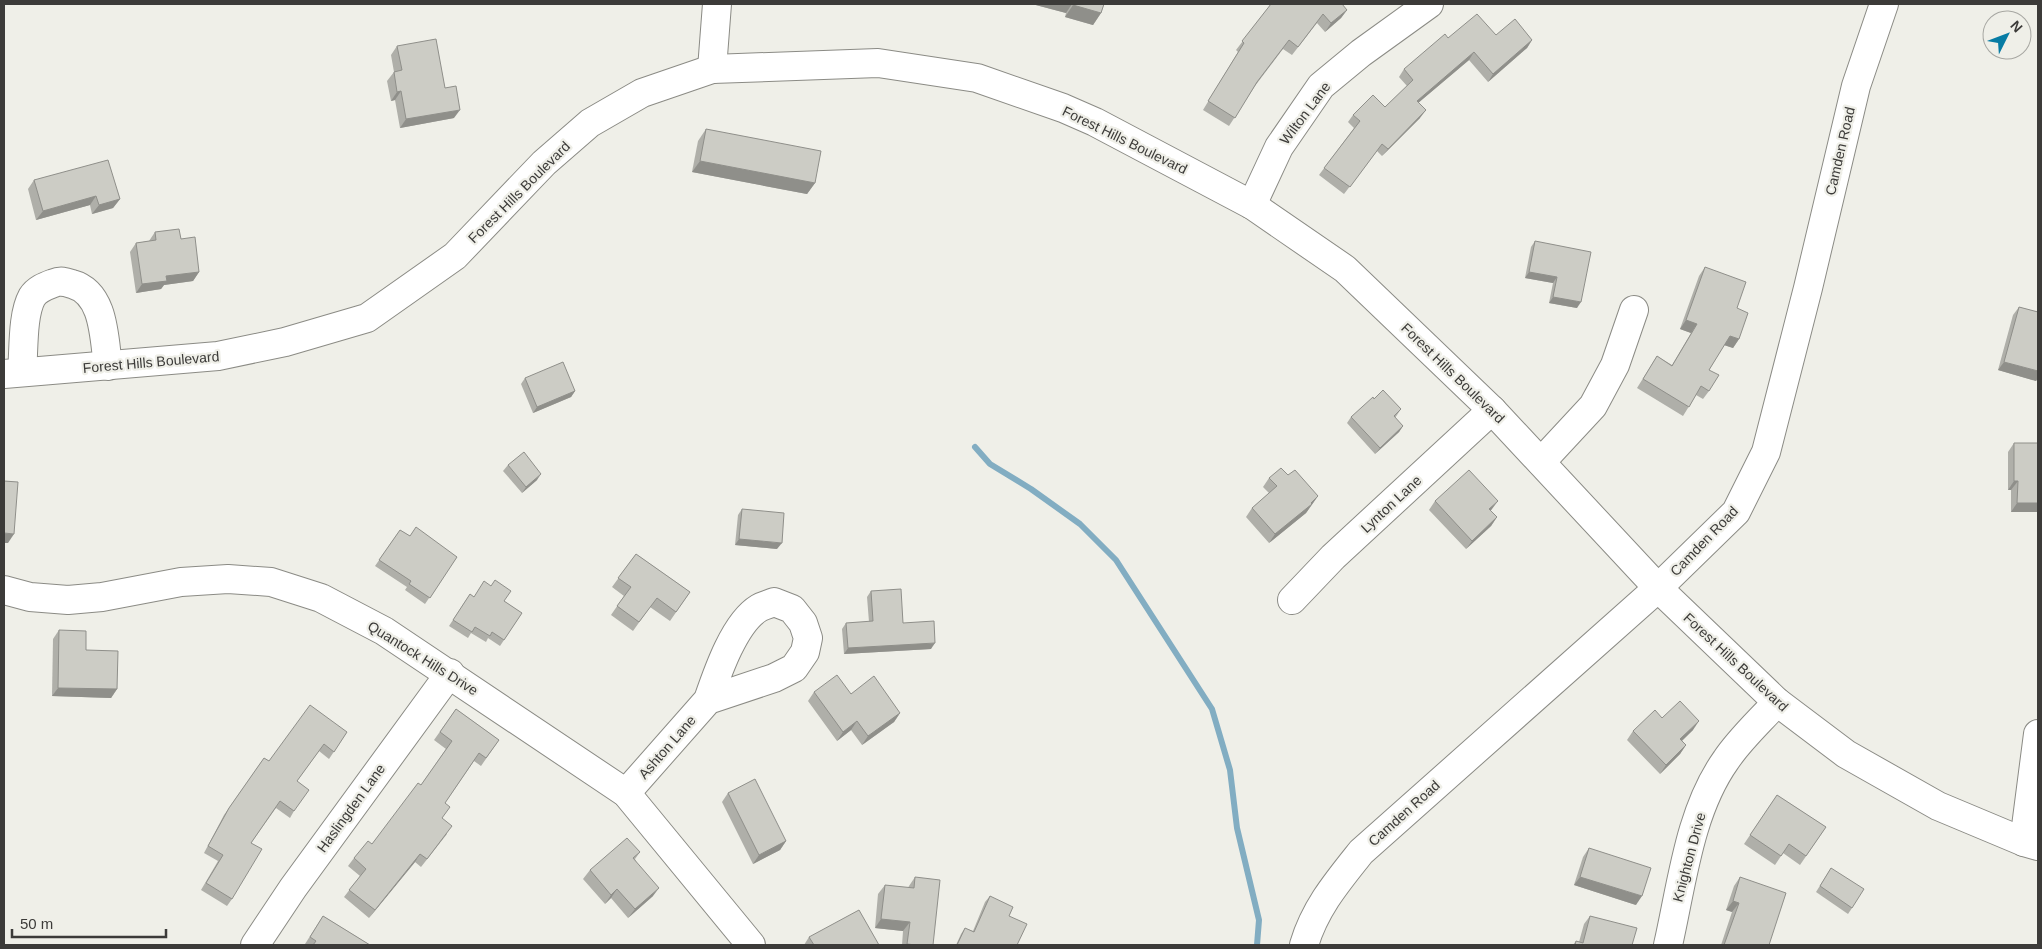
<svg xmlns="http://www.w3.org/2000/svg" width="2042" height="949" font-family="Helvetica,sans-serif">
<rect width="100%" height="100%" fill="#efefe8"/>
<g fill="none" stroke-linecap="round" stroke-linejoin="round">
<polyline stroke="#82adc2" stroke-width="6" points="975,447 990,464 1031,489 1080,524 1116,560 1212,709 1230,770 1237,828 1259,920 1257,945"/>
<g stroke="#8b8b85" stroke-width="30">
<g id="minor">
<polyline points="712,69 717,4"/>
<polyline points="1252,205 1279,147 1321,86 1361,53 1429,4"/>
<path d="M22,372C24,351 22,315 32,297C37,289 46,286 54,283C61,280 66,282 72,284C105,293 104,339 108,366"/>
<polyline points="1541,462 1593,406 1615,365 1634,310"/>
<polyline points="4,590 30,597 68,600 102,597 181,582 228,579 271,582 321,598 384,631 626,793 751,945"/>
<polyline points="1292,600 1333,557 1492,410"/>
<path d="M626,793L708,700L774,678L794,668L805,652L808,638L803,623L792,609L774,602C770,604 764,605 759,608C734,623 717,674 708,700"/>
<polyline points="2024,842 2038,734"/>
<polyline points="255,945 293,888 450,673"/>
<path d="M1304,945C1315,908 1337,882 1361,852L1658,588L1736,512L1766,452L1808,288L1856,86L1884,4"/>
<path d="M1668,945C1682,884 1689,812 1726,760C1740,739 1760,721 1777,702"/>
</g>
</g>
<g stroke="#8b8b85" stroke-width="30">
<polyline id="major" points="4,374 218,356 285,342 367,318 455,256 544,163 590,123 642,93 712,69 878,63 977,78 1063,108 1095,122 1252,205 1345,269 1492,410 1658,588 1777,702 1846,754 1938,806 2024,842 2038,846"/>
</g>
<use href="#minor" stroke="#fff" stroke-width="28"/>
<use href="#major" stroke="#fff" stroke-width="28"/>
</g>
<g fill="#afafa9">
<polygon points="1032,4 1104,4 1101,13 1093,25 1065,17 1066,13"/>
<polygon points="1271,4 1347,10 1341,18 1325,32 1317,23 1292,55 1283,49 1255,86 1229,126 1203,110 1238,52 1236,50"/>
<polygon points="1496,35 1532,40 1527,48 1488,82 1469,60 1418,103 1420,118 1382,156 1377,151 1344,194 1319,175 1354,128 1348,122 1353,115 1385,107 1407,86 1399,77 1404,69 1448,38"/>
<polygon points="397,46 445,88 454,118 400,128 395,100 391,101 387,81 394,72 391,55"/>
<polygon points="706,129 815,183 807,194 692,172 698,141"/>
<polygon points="34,180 120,199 113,208 92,214 90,205 36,220 28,189"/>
<polygon points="155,232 181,239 199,272 193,281 164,285 161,289 136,293 130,252 136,243 149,241"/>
<polygon points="1535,241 1577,308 1549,303 1553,283 1525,278 1531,247"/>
<polygon points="1705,267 1737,308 1739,339 1733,348 1724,345 1709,370 1709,391 1703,399 1696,395 1683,416 1637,388 1657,356 1672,365 1691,333 1680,329 1699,276"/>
<polygon points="2019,307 2038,312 2038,378 2036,381 1998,370 2013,315"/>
<polygon points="525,378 575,391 571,397 533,413 521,384"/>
<polygon points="1374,399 1401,409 1395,418 1403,426 1399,432 1375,454 1347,423 1351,417"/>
<polygon points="2014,443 2038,443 2038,512 2011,512 2011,490 2008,490 2008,452"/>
<polygon points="508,465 537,480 522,493 503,471"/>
<polygon points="1288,475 1318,496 1306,513 1269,543 1246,517 1252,508 1269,493 1263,487 1269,478"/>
<polygon points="1435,501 1492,509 1490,511 1497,517 1491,526 1466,549 1429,510"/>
<polygon points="742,509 777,549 735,545 738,515"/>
<polygon points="400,530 410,536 457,557 425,604 405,590 407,587 375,566"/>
<polygon points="636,554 690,592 670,621 650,607 633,631 611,615 624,596 612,587"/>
<polygon points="871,591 903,623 931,649 844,654 842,629 846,623 869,622 867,597"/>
<polygon points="470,594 474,597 504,601 522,613 500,646 488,638 486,642 471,633 468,638 449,626"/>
<polygon points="59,630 86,650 117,689 111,698 52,696 53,639"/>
<polygon points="814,692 851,694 900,713 894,722 862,745 851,730 837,741 808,701"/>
<polygon points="456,709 499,740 481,766 474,761 445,803 442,818 447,834 421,867 415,862 369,918 344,897 360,876 348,866 354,858 372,844 421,785 446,749 434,740"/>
<polygon points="1662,718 1693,730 1682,741 1686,745 1680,754 1660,774 1627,740 1633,731"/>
<polygon points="347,732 329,759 319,751 297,781 294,811 290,818 276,808 251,843 232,899 227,906 201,890 218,861 204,853 224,815 264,758 269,761"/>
<polygon points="728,793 786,841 780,850 753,864 722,802"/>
<polygon points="1777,795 1826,827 1800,865 1783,853 1775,865 1744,844"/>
<polygon points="1589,848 1636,905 1574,885 1583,857"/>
<polygon points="640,852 635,859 653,896 628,918 611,898 605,904 583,879 590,870"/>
<polygon points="1831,868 1852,908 1848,914 1816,892"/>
<polygon points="915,877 933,945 902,945 903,931 875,928 878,894 885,885 908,888 909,886"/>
<polygon points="1740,877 1769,945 1721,945 1732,912 1726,910 1734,886"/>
<polygon points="990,896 1009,916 1017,945 956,945 961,934 965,928 973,931 985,902"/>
<polygon points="323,916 370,945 306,945 305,944"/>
<polygon points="1590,916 1632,945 1573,945 1576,941 1579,942 1584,924"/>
<polygon points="809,937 879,945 804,945"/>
</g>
<g fill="#8f8f8a">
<polygon points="1032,4 1072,4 1066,13"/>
<polygon points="1073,5 1101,13 1093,25 1065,17"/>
<polygon points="1347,10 1341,18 1325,32 1331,23"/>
<polygon points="1532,40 1527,48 1488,82 1493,74"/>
<polygon points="1474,52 1469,60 1411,109 1417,101"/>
<polygon points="401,91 395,100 391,101 397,92"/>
<polygon points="460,110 454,118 400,128 406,119"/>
<polygon points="1426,110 1420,118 1382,156 1388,149"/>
<polygon points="700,161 815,183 807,194 692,172"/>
<polygon points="96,196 90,205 36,220 43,211"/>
<polygon points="120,199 113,208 92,214 99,205"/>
<polygon points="199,272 193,281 164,285 161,289 136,293 142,284 166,276"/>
<polygon points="1529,272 1557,277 1553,283 1525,278"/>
<polygon points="1553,297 1581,302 1577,308 1549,303"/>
<polygon points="1686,320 1697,324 1691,333 1680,329"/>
<polygon points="1730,336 1739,339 1733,348 1724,345"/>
<polygon points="2004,362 2038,371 2038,378 2036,381 1998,370"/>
<polygon points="575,391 571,397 533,413 537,407"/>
<polygon points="1403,426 1399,432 1375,454 1380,448"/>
<polygon points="541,474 537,480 522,493 526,487"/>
<polygon points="2014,481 2018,481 2011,490 2008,490"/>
<polygon points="1318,496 1306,513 1269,543 1275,534"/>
<polygon points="1498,501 1492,509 1483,518 1489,509"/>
<polygon points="2017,503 2038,503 2038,512 2011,512"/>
<polygon points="1497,517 1491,526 1466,549 1472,541"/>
<polygon points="4,533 14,534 8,543 4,543"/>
<polygon points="739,539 782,543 777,549 735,545"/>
<polygon points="935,643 931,649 844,654 848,648"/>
<polygon points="58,688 117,689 111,698 52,696"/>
<polygon points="900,713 894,722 862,745 868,736"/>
<polygon points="857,721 851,730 837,741 843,732"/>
<polygon points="1699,721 1693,730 1674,748 1680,739"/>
<polygon points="1686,745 1680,754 1660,774 1666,765"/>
<polygon points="786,841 780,850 753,864 759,855"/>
<polygon points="420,854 415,862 369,918 375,910"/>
<polygon points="1580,877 1642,896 1636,905 1574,885"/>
<polygon points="659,888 653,896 628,918 635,909"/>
<polygon points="617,889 611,898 605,904 611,895"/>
<polygon points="1733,901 1739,903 1732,912 1726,910"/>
<polygon points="881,919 910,922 903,931 875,928"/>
</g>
<g fill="#ccccc5" stroke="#8f8f8a">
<polygon points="1073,4 1104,4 1101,13 1073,5"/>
<polygon points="1271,4 1342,4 1347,10 1331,23 1323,14 1298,47 1289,40 1257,82 1235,118 1208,101 1244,43 1242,41"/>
<polygon points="1477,14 1496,35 1515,19 1532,40 1493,74 1474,52 1417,101 1426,110 1388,149 1382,144 1350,187 1324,168 1360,121 1353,115 1373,95 1385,107 1413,80 1404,69 1445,34 1448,38"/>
<polygon points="436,39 445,88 456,86 460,110 406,119 401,91 397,92 394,72 402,70 397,46"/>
<polygon points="706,129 821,151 815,183 700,161"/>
<polygon points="108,160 120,199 99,205 96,196 43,211 34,180"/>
<polygon points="179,229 181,239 195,237 199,272 166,276 167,281 142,284 136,243 156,240 155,232"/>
<polygon points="1535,241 1591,252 1581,302 1553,297 1557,277 1529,272"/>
<polygon points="1705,267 1746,282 1737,308 1748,313 1739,339 1730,336 1709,370 1719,375 1709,391 1701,386 1689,407 1643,379 1657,356 1672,366 1697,324 1686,320"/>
<polygon points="2019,307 2038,312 2038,371 2004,362"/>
<polygon points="563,362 575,391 537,407 525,378"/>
<polygon points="1383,390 1401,409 1394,416 1403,426 1380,448 1351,417 1373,397 1374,399"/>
<polygon points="2014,443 2038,443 2038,503 2017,503 2018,481 2014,481"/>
<polygon points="524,452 541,474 526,487 508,465"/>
<polygon points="1281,468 1288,475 1295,470 1318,496 1311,503 1312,504 1275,534 1252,508 1277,486 1269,478"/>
<polygon points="1469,470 1498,501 1489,509 1497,517 1472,541 1435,501"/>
<polygon points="4,481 18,482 14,534 4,533"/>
<polygon points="742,509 784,513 782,543 739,539"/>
<polygon points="416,527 457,557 430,598 409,584 411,581 379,560 400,530 410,536"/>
<polygon points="636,554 690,592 676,612 657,598 639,622 617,606 631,587 618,578"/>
<polygon points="495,580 511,591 504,601 522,613 504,640 492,632 490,636 475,627 472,632 453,620 470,594 474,597 484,581 491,586"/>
<polygon points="901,589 903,623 934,621 935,643 848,648 846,623 873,621 871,591"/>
<polygon points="59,630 86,631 86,650 118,651 117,689 58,688"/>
<polygon points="837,675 851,694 874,676 900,713 868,736 857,721 843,732 814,692"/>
<polygon points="1680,701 1699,721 1680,739 1686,745 1666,765 1633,731 1655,710 1662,718"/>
<polygon points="310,705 347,732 334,752 324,744 297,781 309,790 294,811 280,801 251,843 262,849 232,899 206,883 223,855 208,846 229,808 264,758 269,761"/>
<polygon points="456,709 499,740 486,758 479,753 445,803 450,807 442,818 452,826 427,859 420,854 375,910 349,890 366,869 354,858 368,841 372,844 418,783 421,785 452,741 440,732"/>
<polygon points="755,779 786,841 759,855 728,793"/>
<polygon points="1777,795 1826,827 1806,856 1789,844 1781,856 1750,835"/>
<polygon points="627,838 640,852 633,858 659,888 635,909 617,889 611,895 590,870"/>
<polygon points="1589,848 1651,868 1642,896 1580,877"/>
<polygon points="1831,868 1864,889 1852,908 1820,886"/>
<polygon points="915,877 940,880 933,945 916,945 907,944 910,922 881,919 885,885 914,888"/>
<polygon points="1740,877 1786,893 1769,945 1724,945 1739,903 1733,901"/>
<polygon points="990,896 1013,907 1009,916 1027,924 1017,945 957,945 965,928 974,932"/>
<polygon points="859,910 879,945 814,945 809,937"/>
<polygon points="323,916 370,945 313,945 316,941 310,937"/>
<polygon points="1590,916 1637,928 1632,945 1575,945 1576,941 1583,943"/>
</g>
<g text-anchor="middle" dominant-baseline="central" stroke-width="4.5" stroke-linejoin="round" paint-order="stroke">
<g font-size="14" fill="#3c3b39" stroke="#efefe8">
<text transform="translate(1305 113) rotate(-53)">Wilton Lane</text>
<text transform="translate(1125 140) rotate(26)">Forest Hills Boulevard</text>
<text transform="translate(1840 151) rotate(-77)">Camden Road</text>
<text transform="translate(519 192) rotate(-45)">Forest Hills Boulevard</text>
<text transform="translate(151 362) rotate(-5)">Forest Hills Boulevard</text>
<text transform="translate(1453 373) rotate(44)">Forest Hills Boulevard</text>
<text transform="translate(1391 504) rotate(-43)">Lynton Lane</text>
<text transform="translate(1704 541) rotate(-46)">Camden Road</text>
<text transform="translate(423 658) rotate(32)">Quantock Hills Drive</text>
<text transform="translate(1736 662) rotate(43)">Forest Hills Boulevard</text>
<text transform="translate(667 747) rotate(-49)">Ashton Lane</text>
<text transform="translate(351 808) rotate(-54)">Haslingden Lane</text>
<text transform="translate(1404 813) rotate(-42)">Camden Road</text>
<text transform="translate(1689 857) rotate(-75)">Knighton Drive</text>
</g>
</g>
<rect width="2042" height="949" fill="none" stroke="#3c3b39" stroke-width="10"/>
<g transform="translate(2007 35) rotate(48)"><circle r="24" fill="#efefe8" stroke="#a7a7a2"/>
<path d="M0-4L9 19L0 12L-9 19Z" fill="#077ca4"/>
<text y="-8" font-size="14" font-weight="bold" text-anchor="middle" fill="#3c3b39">N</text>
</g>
<path d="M12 929v8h154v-8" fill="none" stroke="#3c3b39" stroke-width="2.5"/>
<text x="20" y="929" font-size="15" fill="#3c3b39" stroke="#efefe8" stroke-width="4" paint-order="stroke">50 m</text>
</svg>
